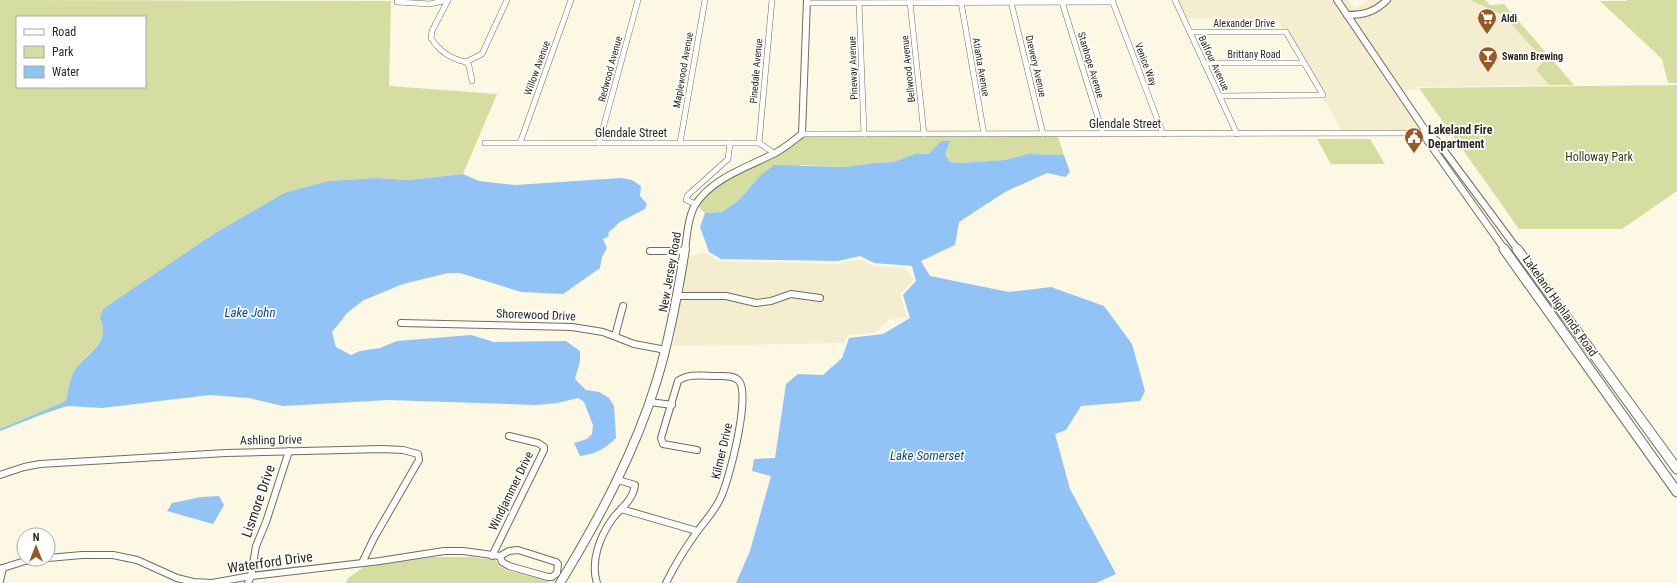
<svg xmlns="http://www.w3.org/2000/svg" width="1677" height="583" font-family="'Roboto Condensed',sans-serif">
<rect width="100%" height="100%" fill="#fdf8e3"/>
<g fill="#f4edd0">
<polygon points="1177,0 1335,0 1423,131 1343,132 1278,21 1186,18"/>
<polygon points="1339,0 1349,0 1354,8 1368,1 1365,0 1384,0 1375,9 1348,13"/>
<polygon points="1391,0 1470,0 1503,15 1544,60 1536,70 1549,85 1418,87 1417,88 1418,90 1402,90 1350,16 1374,14 1379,11"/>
<polygon points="701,253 708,254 720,261 838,264 851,260 864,261 874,266 903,268 912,276 913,280 900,295 907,317 888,320 875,333 848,335 844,343 673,346 687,257"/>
</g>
<g fill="#d6dda0" fill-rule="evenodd">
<path d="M0,0L391,1L389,86L497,94L463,174L408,180L377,178L328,181L284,193L215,233L147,280L100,318C112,346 84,352 73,373C69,382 68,392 66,401L0,429ZM17,17H145V87H17Z"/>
<polygon points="1470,0 1485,0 1490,5 1504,4 1574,85 1549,85 1536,70 1544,60 1503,15"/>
<polygon points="1626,0 1677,0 1677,83 1668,83 1662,59 1600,1 1627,1"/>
<polygon points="1677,85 1677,191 1622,229 1519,229 1419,88"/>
<polygon points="802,134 1057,134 1064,155 1028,154 1005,160 960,163 950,162 945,154 915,154 894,162 874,163 845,167 802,165 760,176 739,200 722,212 705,213 696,204 706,192"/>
<polygon points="1317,139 1370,139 1385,164 1331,164"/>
<polygon points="433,557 471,557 496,560 499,566 506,570 549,581 548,583 346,583 347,579 364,567"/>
</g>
<g fill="#91c3f7">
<polygon points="941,141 950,141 945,154 950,162 960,163 1005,160 1028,154 1064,155 1070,172 1065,177 1047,173 1005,192 959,222 955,245 921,261 930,276 1009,292 1051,287 1104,306 1132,344 1145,391 1140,401 1081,406 1066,430 1055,434 1070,489 1116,574 1096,583 736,583 750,551 771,476 752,471 754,459 775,458 786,384 798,374 823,375 842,358 849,338 883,334 910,318 903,295 916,281 912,266 874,263 860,256 838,261 721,259 709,252 700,227 705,213 722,212 739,200 760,176 774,165 845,167 874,163 894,162 915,154 929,154"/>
<path d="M463,174L479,181L515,185L621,178L632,180L641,186L640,196L647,204L645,209L620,222L608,233L609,236L603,239L607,248L602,257L600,268L563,294L521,292L460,273H448L403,284L364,300L348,312L332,332L336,347L351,355L360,351L380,348L397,341L471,335L494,342L566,341L580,351V361L575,379L586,390L599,392L609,398L614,406L616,438C605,449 595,454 580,456L574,443L587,439L592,434L593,425L584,402L578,398L557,403L536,405L388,400L283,406L249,398L209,395L102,408L67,406L43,414L0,431V429L66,401C68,392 69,382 73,373C84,353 112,346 100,318L103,309L215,233L284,193L328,181L377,178L408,180Z"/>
<polygon points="219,496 224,505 213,524 167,511 172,503 201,497"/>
</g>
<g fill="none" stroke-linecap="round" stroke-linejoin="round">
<g stroke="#726d5b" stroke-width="6">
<g id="minor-far1">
<path d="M448,0L432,31L431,38C439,51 451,59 466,62L482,54L507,0"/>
<polyline points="1112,0 1163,134"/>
<polyline points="1175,0 1237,134"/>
<polyline points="397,2 430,4 447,0"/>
<polyline points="910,2 924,134"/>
<polyline points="961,2 984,134"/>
<polyline points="1011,2 1043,134"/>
<polyline points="1062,2 1103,134"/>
<polyline points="807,3 1113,2"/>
<polyline points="859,3 864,134"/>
<polyline points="1190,32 1286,32 1323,95 1220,96"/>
<polyline points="466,62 469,66 472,81"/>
<polyline points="1204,63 1304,63"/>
<polyline points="802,134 1448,133"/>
<polyline points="485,143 759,143 774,153"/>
<polyline points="520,143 571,0"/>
<polyline points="599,143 638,0"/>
<polyline points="680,143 705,0"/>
<polyline points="759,143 772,0"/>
<polyline points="696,204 686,200 687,196 728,159 730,143"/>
</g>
</g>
<g stroke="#726d5b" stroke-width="8">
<g id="minor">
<polyline points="650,251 685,251"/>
<polyline points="677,296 726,296 756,303 771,301 791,294 820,298"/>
<polyline points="401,323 572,327 603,332 634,344 666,350"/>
<polyline points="615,336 623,306"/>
<polyline points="650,402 672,405"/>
<polyline points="0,475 24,467 40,464 226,453 382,449 403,450 418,454 419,460 374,538 362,563"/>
<polyline points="621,509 697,531"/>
<polygon points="518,550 556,562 558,564 557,573 552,577 548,577 509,566 502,562 500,556 509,551"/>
<polyline points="492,556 544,450 544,447 538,443 509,436"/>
<polyline points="48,558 82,555 113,555 137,560 177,578 193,582 212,583 251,576 380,561 444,551 463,551 500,556"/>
<polyline points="0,569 25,561 39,559"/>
<polyline points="0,581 3,568"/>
<polyline points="248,583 251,576 256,546 266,522 289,451"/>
<path d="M597,583C590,561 600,536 613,518C622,507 633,500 635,485L618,480"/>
<path d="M666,583C674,567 682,553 692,539C701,525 713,514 720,499C729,482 751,395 739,381C734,375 723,376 716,376C703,376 689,373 678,381L661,438L663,444L697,450"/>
</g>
</g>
<g stroke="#726d5b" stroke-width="8">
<g id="tertiary-far1">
<path d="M1347,15C1364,15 1375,12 1387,0"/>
<path d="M685,250C687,235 688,218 695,205C713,177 749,167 777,152C786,147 794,140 802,134L807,0"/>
</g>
</g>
<g stroke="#726d5b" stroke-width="10">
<path id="tertiary" d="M560,583C599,519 635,452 657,380C670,337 678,293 685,249"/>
</g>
<g stroke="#726d5b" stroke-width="8">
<g id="secondary-far1">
<polyline points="1337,0 1427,133 1437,141 1518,250"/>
<polyline points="1427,133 1427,140 1505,250"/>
</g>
</g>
<g stroke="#726d5b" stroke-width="11">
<g id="secondary">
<polyline points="1504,249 1677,492"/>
<polyline points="1517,249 1677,469"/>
</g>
</g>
<use href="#minor-far1" stroke="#fff" stroke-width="5"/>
<use href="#minor" stroke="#fff" stroke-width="6"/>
<use href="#tertiary-far1" stroke="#fff" stroke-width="6"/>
<use href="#tertiary" stroke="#fff" stroke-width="8"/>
<use href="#secondary-far1" stroke="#fff" stroke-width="6"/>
<use href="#secondary" stroke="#fff" stroke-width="9"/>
</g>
<defs>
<g id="supermarket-pin" transform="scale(1)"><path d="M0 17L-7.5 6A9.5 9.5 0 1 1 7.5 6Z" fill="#9a5924" stroke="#fff"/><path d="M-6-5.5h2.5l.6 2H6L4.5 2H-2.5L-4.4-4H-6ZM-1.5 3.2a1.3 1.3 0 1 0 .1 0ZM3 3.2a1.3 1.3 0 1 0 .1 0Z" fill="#fff"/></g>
<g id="bar-pin" transform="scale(1)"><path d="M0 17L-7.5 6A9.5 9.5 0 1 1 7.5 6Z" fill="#9a5924" stroke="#fff"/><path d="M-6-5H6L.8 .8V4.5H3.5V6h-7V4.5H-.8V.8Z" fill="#fff"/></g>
<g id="civic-pin" transform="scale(1)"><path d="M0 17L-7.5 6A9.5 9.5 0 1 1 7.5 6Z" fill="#9a5924" stroke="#fff"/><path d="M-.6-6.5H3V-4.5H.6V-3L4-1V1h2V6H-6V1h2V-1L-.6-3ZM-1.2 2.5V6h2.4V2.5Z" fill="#fff"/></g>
</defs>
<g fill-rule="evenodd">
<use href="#supermarket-pin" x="1487" y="18"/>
<use href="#bar-pin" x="1488" y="56"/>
<use href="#civic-pin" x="1414" y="137"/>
</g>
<g text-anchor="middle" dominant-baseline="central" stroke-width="3.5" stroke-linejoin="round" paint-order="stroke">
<g font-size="10" font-weight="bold" fill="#2a2820" stroke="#fff" text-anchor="start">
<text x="1501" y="18">Aldi</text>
<text x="1502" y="56">Swann Brewing</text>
</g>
<g font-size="10" fill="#2a2820" stroke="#fff">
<text x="1244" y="23">Alexander Drive</text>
<text x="1254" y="54">Brittany Road</text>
<text transform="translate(1214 63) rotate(65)">Balfour Avenue</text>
<text transform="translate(1146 64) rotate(69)">Venice Way</text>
<text transform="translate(1091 65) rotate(73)">Stanhope Avenue</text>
<text transform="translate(1036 66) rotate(77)">Drewery Avenue</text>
<text transform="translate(981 67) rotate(80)">Atlanta Avenue</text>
<text transform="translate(537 68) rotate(-70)">Willow Avenue</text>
<text transform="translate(853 68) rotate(-92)">Pineway Avenue</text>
<text transform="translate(610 69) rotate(-75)">Redwood Avenue</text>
<text transform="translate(908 69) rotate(-96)">Bellwood Avenue</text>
<text transform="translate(683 70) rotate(-80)">Maplewood Avenue</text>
<text transform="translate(756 71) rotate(-85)">Pinedale Avenue</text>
</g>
<g font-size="12" fill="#2a2820" stroke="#fff">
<text x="1125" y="124">Glendale Street</text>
<text x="631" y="133">Glendale Street</text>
<text transform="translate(670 272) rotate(-80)">New Jersey Road</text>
<text transform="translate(1560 306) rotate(55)">Lakeland Highlands Road</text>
<text transform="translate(536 315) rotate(2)">Shorewood Drive</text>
<text transform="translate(271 440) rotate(-1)">Ashling Drive</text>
<text transform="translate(722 451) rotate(-77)">Kilmer Drive</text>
<text transform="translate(511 491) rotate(-64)">Windjammer Drive</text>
</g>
<g font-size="12" font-weight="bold" fill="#2a2820" stroke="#fff" text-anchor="start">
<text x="1428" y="130">Lakeland Fire<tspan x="1428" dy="14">Department</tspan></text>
</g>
<g font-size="12" fill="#343711" stroke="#fff">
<text x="1599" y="157">Holloway Park</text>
</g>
<g font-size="13" font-style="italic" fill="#074e88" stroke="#fff">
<text x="250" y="312">Lake John</text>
<text x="927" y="455">Lake Somerset</text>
</g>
<g font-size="14" fill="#2a2820" stroke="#fff">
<text transform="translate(258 501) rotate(-71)">Lismore Drive</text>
<text transform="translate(270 562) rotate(-8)">Waterford Drive</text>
</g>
</g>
<rect x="16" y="16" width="130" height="72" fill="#ffffff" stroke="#aaa9a6"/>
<rect x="24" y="29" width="20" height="6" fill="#ffffff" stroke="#aaa9a6"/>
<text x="52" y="36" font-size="12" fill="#2a2820">Road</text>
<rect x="24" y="46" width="20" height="12" fill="#d6dda0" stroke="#aaa9a6"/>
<text x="52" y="56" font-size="12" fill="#2a2820">Park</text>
<rect x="24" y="66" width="20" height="12" fill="#91c3f7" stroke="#aaa9a6"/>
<text x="52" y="76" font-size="12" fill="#2a2820">Water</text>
<g transform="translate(36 547)"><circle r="19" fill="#ffffff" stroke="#aaa9a6"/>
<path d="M0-3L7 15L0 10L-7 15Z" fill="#9a5924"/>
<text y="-6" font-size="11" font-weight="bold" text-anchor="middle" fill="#2a2820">N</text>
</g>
</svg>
